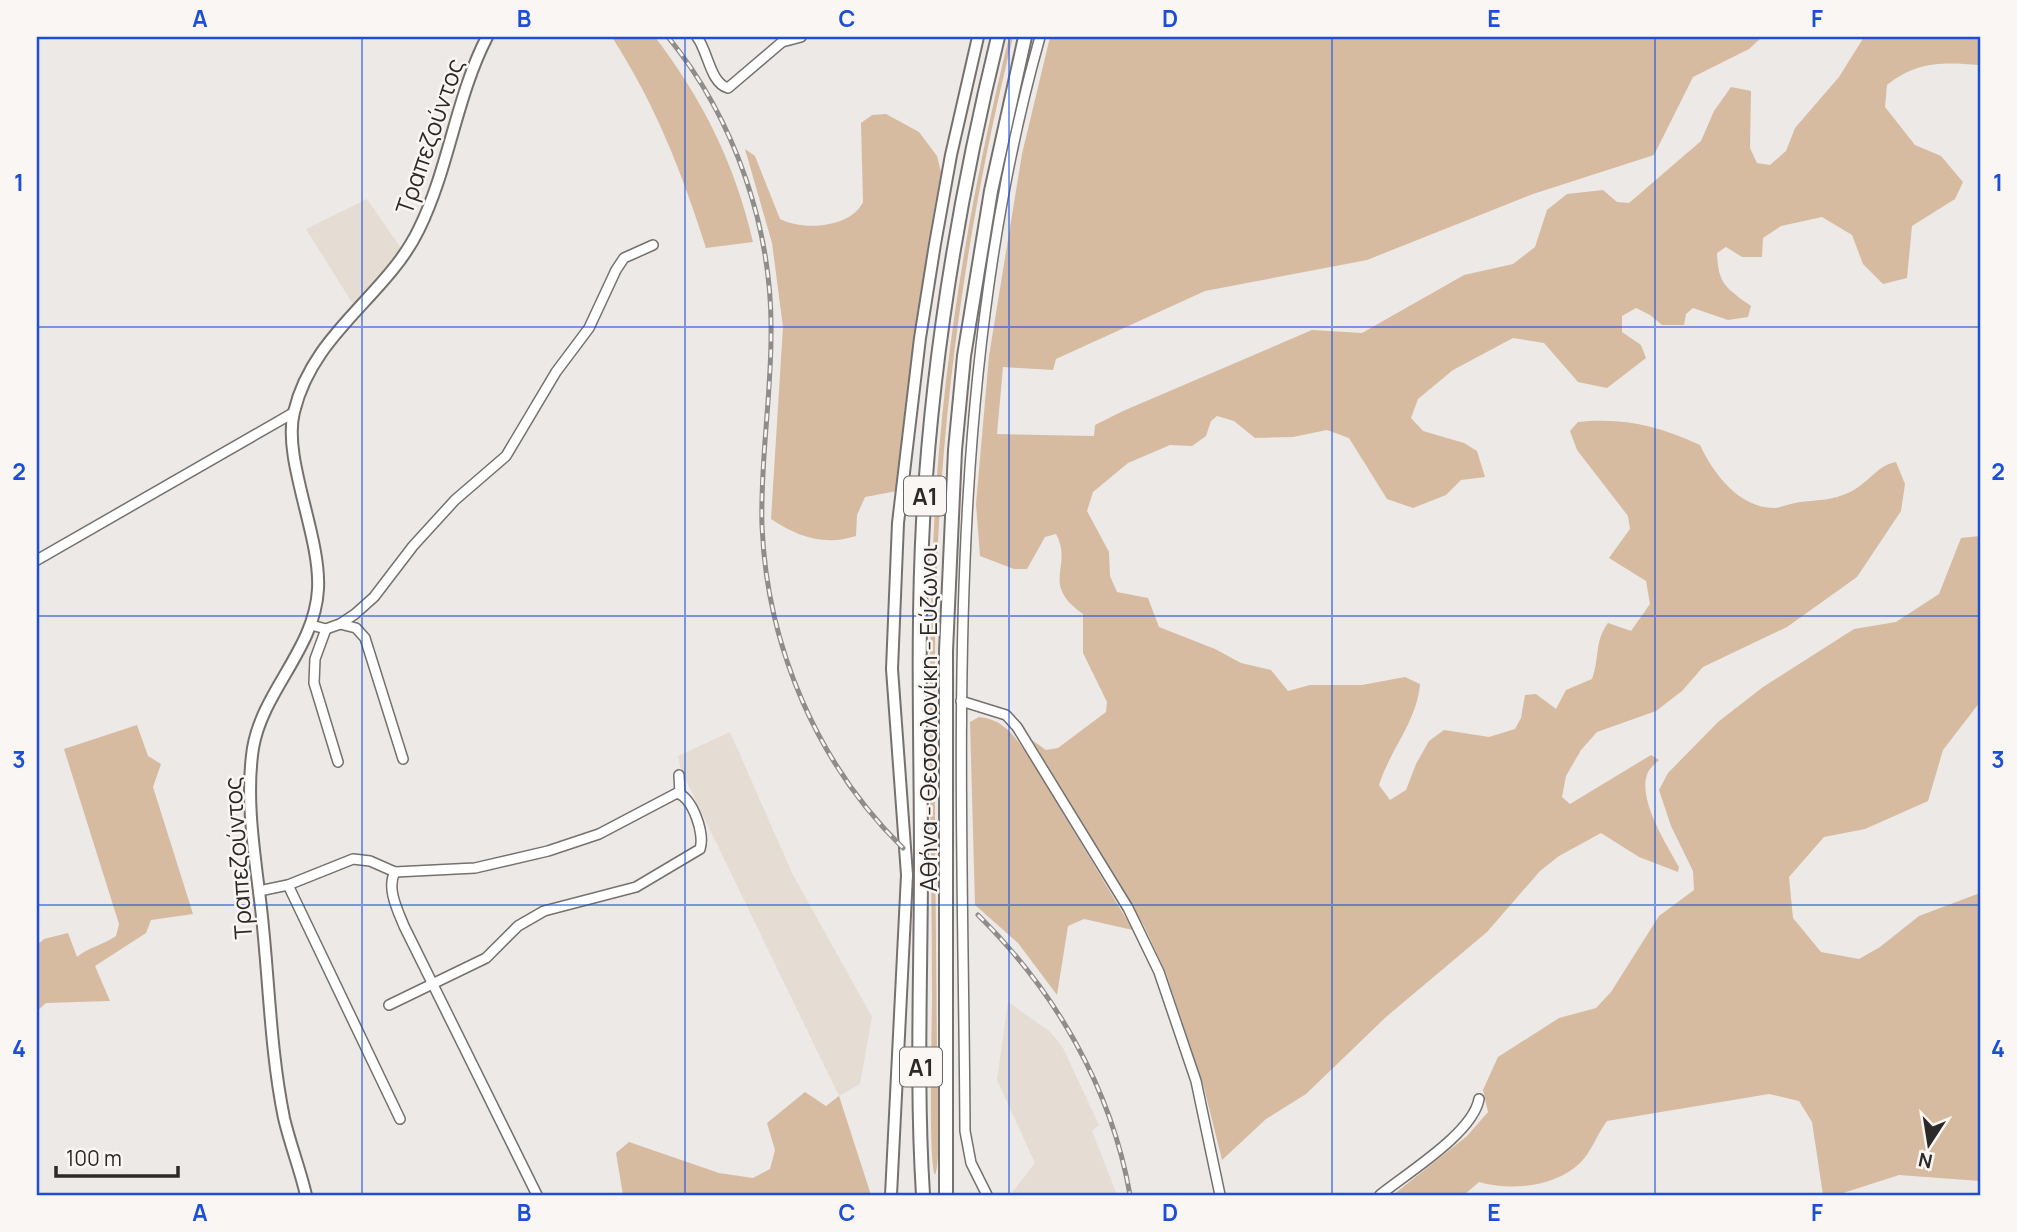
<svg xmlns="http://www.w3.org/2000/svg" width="2017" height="1232" font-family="Manrope,sans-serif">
<rect width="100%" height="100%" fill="#ece9e6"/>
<g fill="#e5dcd3">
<polygon points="367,199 403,251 353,304 306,229"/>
<polygon points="730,732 793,875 872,1017 860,1084 839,1096 681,770 678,756"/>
<polygon points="1008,1002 1049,1031 1062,1046 1099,1125 1092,1131 1117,1195 1010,1195 1035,1163 997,1080"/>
</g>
<g fill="#d6bba0">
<path d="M612,37H655C703,100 735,164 753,242L706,248C681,170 656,106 612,37Z"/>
<path d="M1009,37H1013C963,238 936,444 935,652C934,786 936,921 937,1055C937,1080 942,1157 935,1175C928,1162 932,1025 932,998C932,841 926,683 934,526C942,361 970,197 1009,37Z"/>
<path d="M1050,37H1762L1749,49L1693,77L1654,155L1533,194L1367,260L1205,291L1056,359L1053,370L1003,367L997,434L1094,436L1095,425L1123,411L1312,330L1362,333L1464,275L1513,264L1535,247L1547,210L1567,194L1603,190L1617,202L1629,203L1701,141L1714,111L1731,87L1751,91L1750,148L1757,163L1770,165L1786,151L1795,128L1839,77L1864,37H1980L1979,65C1944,62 1916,61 1887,85L1885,107L1915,145L1941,156L1963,182L1955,199L1912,226L1907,278L1883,284L1863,264L1852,235L1822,217L1781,226L1763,238L1762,257H1742L1726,247L1717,253C1718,284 1726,288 1751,306L1748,317L1728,320L1693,308L1686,314L1684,325H1662L1650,315L1636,308L1622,316V332L1641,345L1646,358L1607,388L1578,382L1544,343L1513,338L1453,370L1418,399L1411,418L1423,431L1464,443L1477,451L1485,477L1461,480L1446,495L1413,508L1387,499L1349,438L1327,430L1293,437L1255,438L1234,421L1217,416L1211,421L1206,436L1192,446L1170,445L1128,463L1093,492L1087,511L1109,552L1110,576L1117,592L1148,598L1159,627L1215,649L1241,663L1271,670L1288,691L1310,685H1362L1405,677L1420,684C1417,721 1390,750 1379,785L1390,800L1406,790L1416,764L1429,741L1444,730L1489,737L1515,729L1521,718L1525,695L1536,694L1556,709L1566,690L1592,679C1600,657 1594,642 1608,623L1631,631L1650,604L1646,581L1609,558L1630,529L1628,516L1577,450L1570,431L1578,422C1623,417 1659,426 1700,445C1713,473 1739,508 1774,508C1781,508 1788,504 1795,503C1818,499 1830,502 1852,491C1869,482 1878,465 1896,462L1905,484L1901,511L1857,577L1787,627L1703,667L1682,691L1656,711L1597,732L1581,750L1566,776L1562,797L1570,804L1651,755L1659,760C1656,763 1650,768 1648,772C1636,798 1667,845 1679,867L1678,872L1639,857L1601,833L1559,856L1540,871L1487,932L1386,1017L1306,1094L1266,1119L1222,1160L1204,1088L1166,973L1144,926L1032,740L1046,750L1058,748L1106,712L1107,702L1083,653V614C1039,583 1074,567 1056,534L1045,537L1027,569H1014L980,556L976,504L989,356L1022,154Z"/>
<path d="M886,114L919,132L937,156L941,172L928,244L897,491L865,497L857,515L856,536C824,546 798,537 771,519L783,327L772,243L745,149L755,156L780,219C803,231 851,228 863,202L861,123L872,115Z"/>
<path d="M1980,536V702L1943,750L1928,801L1865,829L1824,837L1789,877L1793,918L1821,952L1859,959L1880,947L1919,916L1980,893V1181L1899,1175L1837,1195H1823L1812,1122L1799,1101L1769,1094L1607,1121C1597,1134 1591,1153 1580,1163C1556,1187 1510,1191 1479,1182L1464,1195H1393L1467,1136L1488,1112L1483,1090L1498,1057L1559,1018L1596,1008L1611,992L1659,916L1694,890L1693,871L1671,826L1659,790L1668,773L1718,722L1763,687L1854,629L1896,622L1939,594L1961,538Z"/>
<path d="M979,717C1004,719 1014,736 1028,755L1133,930L1084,919L1068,926L1057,995L1018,943L975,905L970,722Z"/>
<path d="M137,725L148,756L161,764L153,787L193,914L151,920L146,933L95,966L110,1001L46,1003L37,1011V945L44,939L68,933L77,957C89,947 103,945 116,936L119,924L64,749Z"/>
<polygon points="805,1092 826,1106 839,1096 871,1195 623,1195 616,1153 629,1142 719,1173 753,1178 770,1169 775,1150 767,1123"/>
</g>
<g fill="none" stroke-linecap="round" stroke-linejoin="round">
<g stroke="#74716e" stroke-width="12">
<g id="minor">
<path d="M697,37C708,51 710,83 728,88L782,42L801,37"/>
<polyline points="37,560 293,413"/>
<polyline points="340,624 356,628 365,638 403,759"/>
<polyline points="311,625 326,629 340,624 355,614 374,597 413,546 455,500 506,456 556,372 589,328 616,270 624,258 653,245"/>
<polyline points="326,629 315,659 314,683 338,762"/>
<polyline points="961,701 1006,715 1017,727 1128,908 1159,972 1196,1081 1220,1195"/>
<polyline points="679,775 680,794"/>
<path d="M395,872C386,888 398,911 404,926L537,1195"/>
<polyline points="288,885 400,1119"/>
<path d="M259,891L288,885L353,859L370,861L395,872L475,868L548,851L599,834L677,793C693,798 705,834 700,849L636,887L544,911L518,926L486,958L389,1005"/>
<path d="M987,1195L971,1163L965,1131C963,766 940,391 1040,37"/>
<path d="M1380,1195C1407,1173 1473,1133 1479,1099"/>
</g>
</g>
<g stroke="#74716e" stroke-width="14">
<g id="major">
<path d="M306,1195C300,1169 290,1144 284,1118C270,1050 269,977 261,908C255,856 245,800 253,748C263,690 315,649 318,589C321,536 282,458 294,412C313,332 387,296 419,229C449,168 456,97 487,37"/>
<polyline points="891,1195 907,875 892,669 898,523 920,338 935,244 951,155 978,37"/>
</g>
</g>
<g stroke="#74716e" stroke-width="16">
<g id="highway">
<path d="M923,1195C916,1085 921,972 921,862C921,748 917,635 923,522C932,358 959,196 998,37"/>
<polyline points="946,1195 946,651 955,450 964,356 991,191 1025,37"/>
</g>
</g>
<use href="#minor" stroke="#fff" stroke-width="9"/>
<use href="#major" stroke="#fff" stroke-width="10"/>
<use href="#highway" stroke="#fff" stroke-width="12"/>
<g stroke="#8f8d8b" stroke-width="5">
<g id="rail">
<path d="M668,37C735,119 773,230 771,336C771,399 760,463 762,526C767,646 817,764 903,848"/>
<path d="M978,915C1055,991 1111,1087 1130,1195"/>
</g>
</g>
<use href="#rail" stroke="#faf6f3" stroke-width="2.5" stroke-dasharray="8" stroke-linecap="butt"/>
</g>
<path fill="none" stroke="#1d4ed8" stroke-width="2" stroke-opacity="0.55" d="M362,37V1195M685,37V1195M1009,37V1195M1332,37V1195M1655,37V1195M37,327H1980M37,616H1980M37,905H1980"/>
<g text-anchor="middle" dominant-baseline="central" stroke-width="5" stroke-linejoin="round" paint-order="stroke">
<g fill="#faf6f3" stroke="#696766" stroke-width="2">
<rect x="904" y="476.5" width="42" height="39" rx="5"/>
<rect x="900" y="1047.5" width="42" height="39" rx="5"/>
</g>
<g font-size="23" font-weight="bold" fill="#2b2a29">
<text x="925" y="496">Α1</text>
<text x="921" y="1067">Α1</text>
</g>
<g font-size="24" fill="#2b2a29" stroke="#faf6f3">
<text transform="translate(429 136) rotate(-71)">Τραπεζούντος</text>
<text transform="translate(927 718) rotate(-90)">Αθήνα - Θεσσαλονίκη - Εύζωνοι</text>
<text transform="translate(237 858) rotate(-94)">Τραπεζούντος</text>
</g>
</g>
<rect width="2017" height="1232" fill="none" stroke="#faf6f3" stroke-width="77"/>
<g transform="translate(1929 1144) rotate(192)" stroke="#faf6f3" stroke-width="5" paint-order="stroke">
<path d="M0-5L12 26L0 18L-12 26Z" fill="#2b2a29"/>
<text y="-10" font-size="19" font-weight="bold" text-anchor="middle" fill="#2b2a29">N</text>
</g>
<path d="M56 1166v10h122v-10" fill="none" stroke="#2b2a29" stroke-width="3.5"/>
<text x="66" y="1166" font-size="21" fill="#2b2a29" stroke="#faf6f3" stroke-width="5" paint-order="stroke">100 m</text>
<rect x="38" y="38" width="1941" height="1156" fill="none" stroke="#1d4ed8" stroke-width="2.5"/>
<g font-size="23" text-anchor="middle" font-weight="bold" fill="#1d4ed8">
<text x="200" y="27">A</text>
<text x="524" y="27">B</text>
<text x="847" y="27">C</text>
<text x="1170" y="27">D</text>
<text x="1494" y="27">E</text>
<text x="1817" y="27">F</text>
<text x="19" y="191">1</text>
<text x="1998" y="191">1</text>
<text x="19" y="480">2</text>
<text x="1998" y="480">2</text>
<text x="19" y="768">3</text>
<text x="1998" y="768">3</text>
<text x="19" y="1057">4</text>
<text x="1998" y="1057">4</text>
<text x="200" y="1221">A</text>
<text x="524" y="1221">B</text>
<text x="847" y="1221">C</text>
<text x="1170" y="1221">D</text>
<text x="1494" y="1221">E</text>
<text x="1817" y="1221">F</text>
</g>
</svg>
